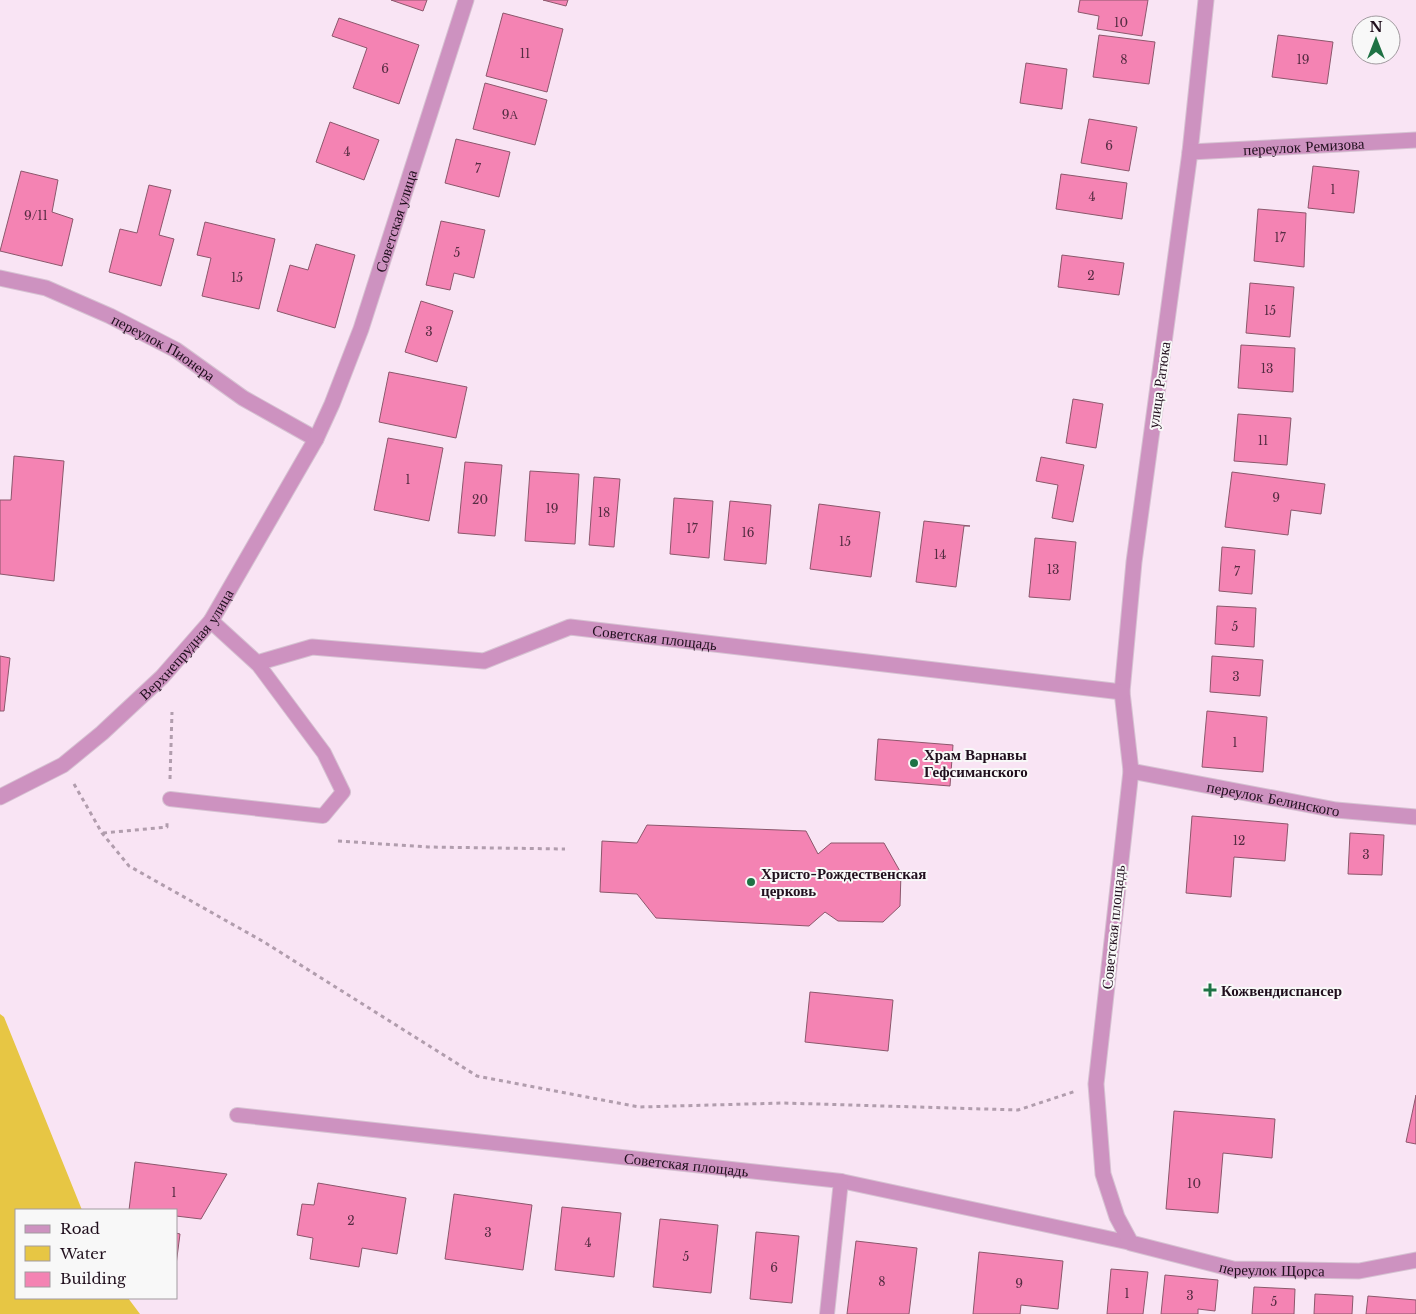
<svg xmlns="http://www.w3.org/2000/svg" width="1416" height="1314" font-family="'Libre Baskerville',serif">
<rect width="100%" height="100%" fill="#f9e4f4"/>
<polygon fill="#e7c644" points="0,1014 4,1017 82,1210 16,1210 16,1298 128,1298 140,1314 0,1314"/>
<g fill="#f483b3" stroke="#8c576c">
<polygon points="391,0 427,0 423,11"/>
<polygon points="543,0 568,0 566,6"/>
<polygon points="1080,0 1148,0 1142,36 1097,29 1099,16 1078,12"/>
<polygon points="503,13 563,29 547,92 486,76"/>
<polygon points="339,18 419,45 399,104 353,88 367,48 332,36"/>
<polygon points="1099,35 1155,42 1149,84 1093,77"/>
<polygon points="1278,35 1333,42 1327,84 1272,77"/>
<polygon points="1026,63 1067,69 1062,109 1020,103"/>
<polygon points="485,83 547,100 535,145 473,129"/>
<polygon points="1089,119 1137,127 1129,171 1081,163"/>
<polygon points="330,122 379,140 364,180 316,162"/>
<polygon points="456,139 510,152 499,197 445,183"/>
<polygon points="1313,166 1359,171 1354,213 1308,208"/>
<polygon points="21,171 58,180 52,212 73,219 62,266 0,251"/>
<polygon points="1061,174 1127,183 1122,219 1056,209"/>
<polygon points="149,185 171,190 159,235 174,239 161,286 109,272 120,229 137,233"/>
<polygon points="1258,209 1306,213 1304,267 1254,261"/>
<polygon points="441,221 485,230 474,278 454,273 450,290 426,285"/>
<polygon points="205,222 275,239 259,309 202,296 211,258 197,255"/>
<polygon points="316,244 355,255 335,328 277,311 290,265 308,270"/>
<polygon points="1062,255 1124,263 1119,295 1058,287"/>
<polygon points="1250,283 1294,287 1290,337 1246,333"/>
<polygon points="421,301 453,311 437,362 405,352"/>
<polygon points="1241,345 1295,348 1293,392 1238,388"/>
<polygon points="389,372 467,387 456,438 379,422"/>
<polygon points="1073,399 1103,404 1096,448 1066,443"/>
<polygon points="1238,414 1291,418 1287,465 1234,461"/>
<polygon points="388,438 443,448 429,521 374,510"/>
<polygon points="14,456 64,461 54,581 0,574 0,500 11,500"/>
<polygon points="1041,457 1084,465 1073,522 1052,518 1058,485 1036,481"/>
<polygon points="465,462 502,465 495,536 458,533"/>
<polygon points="530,471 579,474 575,544 525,541"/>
<polygon points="1232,472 1325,484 1321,514 1291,510 1288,535 1225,527"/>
<polygon points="594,477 620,479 614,547 589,545"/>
<polygon points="674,498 713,501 709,558 670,554"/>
<polygon points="730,501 771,505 766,564 724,560"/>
<polygon points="819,504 880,512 871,577 810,569"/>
<polygon points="924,521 970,526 964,526 956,587 916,582"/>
<polygon points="1035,538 1076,542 1070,600 1029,597"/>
<polygon points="1222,547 1255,550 1252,594 1219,591"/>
<polygon points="1217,606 1256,608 1254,647 1215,644"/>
<polygon points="0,656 10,658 4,711 0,711"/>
<polygon points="1212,656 1263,660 1260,696 1210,692"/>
<polygon points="1207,711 1267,717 1263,772 1202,767"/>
<polygon points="878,739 953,745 950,786 875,780"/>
<polygon points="1192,816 1288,824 1285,861 1234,857 1231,897 1186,893"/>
<polygon points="647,825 806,831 818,854 831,843 884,843 901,873 900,906 883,922 838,921 825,912 809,926 656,918 637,894 600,892 602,841 637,843"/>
<polygon points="1350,833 1384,835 1382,875 1348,874"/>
<polygon points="810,992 893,1000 888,1051 805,1042"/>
<polygon points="1416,1095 1416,1144 1406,1142"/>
<polygon points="1174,1111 1275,1119 1272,1158 1223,1153 1218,1213 1166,1209"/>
<polygon points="135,1162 227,1174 201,1219 176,1216 176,1210 129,1210"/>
<polygon points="318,1183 406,1198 397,1254 362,1248 359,1267 310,1259 313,1238 297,1235 302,1204 314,1205"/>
<polygon points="454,1194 532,1205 523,1270 445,1259"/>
<polygon points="562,1207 621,1213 614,1277 555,1270"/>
<polygon points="660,1219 718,1225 711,1293 653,1287"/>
<polygon points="756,1232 799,1236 792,1303 750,1299"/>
<polygon points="176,1233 180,1234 176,1265"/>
<polygon points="856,1241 917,1248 909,1314 847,1314"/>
<polygon points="979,1252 1063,1261 1058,1309 1021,1305 1020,1314 973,1314"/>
<polygon points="1111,1269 1148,1272 1143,1314 1107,1314"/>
<polygon points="1165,1275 1218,1280 1215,1311 1198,1309 1198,1314 1161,1314"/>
<polygon points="1254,1287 1295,1289 1294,1314 1252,1314"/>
<polygon points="1315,1294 1353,1296 1352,1314 1314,1314"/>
<polygon points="1368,1296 1416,1300 1416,1314 1366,1314"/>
</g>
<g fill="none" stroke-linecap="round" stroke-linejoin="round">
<g stroke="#d6c2d2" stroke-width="16">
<g id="service">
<polyline points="170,799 323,816 343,792 324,753 257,663"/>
<path id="s1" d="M237,1115L841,1181L1131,1243"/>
<polyline points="827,1314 841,1181"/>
</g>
</g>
<g stroke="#d6c2d2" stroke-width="17">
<g id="minor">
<path id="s2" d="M1206,0L1190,152L1134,562L1122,692L1131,771L1096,1084L1103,1174L1117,1217L1131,1243L1233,1269L1359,1271L1416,1260"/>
<path id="s3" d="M1190,152L1416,140"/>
<path id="s4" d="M0,278L46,288L110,316L176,350L243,398L316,439"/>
<path id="s5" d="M211,621L257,663L312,647L484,661L570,627L1122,692"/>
<path id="s6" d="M1131,771L1336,810L1416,817"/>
<path id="s7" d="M0,797L63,765L102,733L162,677L211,621L316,439L332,404L361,329L466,0"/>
</g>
</g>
<g stroke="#b19dad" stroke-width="3" stroke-dasharray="4 4" stroke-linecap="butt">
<polyline points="170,779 172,712"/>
<polyline points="74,784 102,833 129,866 264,942 477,1076 639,1107 783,1103 1018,1110 1076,1091"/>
<polyline points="103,833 167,827 167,820"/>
<polyline points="338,841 428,847 565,849"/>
</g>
<use href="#service" stroke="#cd92c0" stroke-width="14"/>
<use href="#minor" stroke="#cd92c0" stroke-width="15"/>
</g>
<g fill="#1e7244" stroke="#f8f8f8" stroke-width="2">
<circle cx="914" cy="763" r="5"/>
<circle cx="751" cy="882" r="5"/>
<path d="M1207.5 982.5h5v5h5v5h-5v5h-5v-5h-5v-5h5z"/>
</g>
<g text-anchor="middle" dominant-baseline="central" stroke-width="4" stroke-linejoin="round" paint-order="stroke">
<g font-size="12" fill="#552c42">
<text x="1121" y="22">10</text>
<text x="525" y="53">11</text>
<text x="1124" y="59">8</text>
<text x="1303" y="59">19</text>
<text x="385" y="68">6</text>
<text x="510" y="114">9А</text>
<text x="1109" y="145">6</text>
<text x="347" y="151">4</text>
<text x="478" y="168">7</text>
<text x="1333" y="189">1</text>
<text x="1092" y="196">4</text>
<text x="36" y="215">9/11</text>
<text x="1280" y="237">17</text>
<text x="457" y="252">5</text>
<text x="1091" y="275">2</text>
<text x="237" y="277">15</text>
<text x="1270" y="310">15</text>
<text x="429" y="331">3</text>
<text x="1267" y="368">13</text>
<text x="1263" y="440">11</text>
<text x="408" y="479">1</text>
<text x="1276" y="497">9</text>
<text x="480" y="499">20</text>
<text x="552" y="508">19</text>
<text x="604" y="512">18</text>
<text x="692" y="528">17</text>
<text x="748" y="532">16</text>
<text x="845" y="541">15</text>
<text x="940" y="554">14</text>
<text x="1053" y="569">13</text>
<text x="1237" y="571">7</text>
<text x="1235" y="626">5</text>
<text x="1236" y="676">3</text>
<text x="1235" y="742">1</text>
<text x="1239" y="840">12</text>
<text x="1366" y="854">3</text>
<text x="1194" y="1183">10</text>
<text x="174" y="1192">1</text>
<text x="351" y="1220">2</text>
<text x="488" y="1232">3</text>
<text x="588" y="1242">4</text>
<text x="686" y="1256">5</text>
<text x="774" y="1267">6</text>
<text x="882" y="1281">8</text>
<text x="1019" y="1283">9</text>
<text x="1127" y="1293">1</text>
<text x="1190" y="1295">3</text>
<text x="1274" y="1301">5</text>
</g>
<g font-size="15" fill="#200f1d" stroke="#f8f8f8">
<text stroke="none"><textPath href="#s3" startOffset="114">переулок Ремизова</textPath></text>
<text stroke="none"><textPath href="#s7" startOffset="720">Советская улица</textPath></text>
<text stroke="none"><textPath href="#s4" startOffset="179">переулок Пионера</textPath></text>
<text transform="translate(1159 385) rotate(-82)">улица Ратюка</text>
<text stroke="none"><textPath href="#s5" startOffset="470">Советская площадь</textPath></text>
<text stroke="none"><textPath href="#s7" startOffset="244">Верхнепрудная улица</textPath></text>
<text stroke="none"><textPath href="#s6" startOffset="145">переулок Белинского</textPath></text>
<text transform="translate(1113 927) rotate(-84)">Советская площадь</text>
<text stroke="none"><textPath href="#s1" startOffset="452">Советская площадь</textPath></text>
<text stroke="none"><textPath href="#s2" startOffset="1401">переулок Щорса</textPath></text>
</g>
<g font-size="15" font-weight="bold" fill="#200f1d" stroke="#f8f8f8" text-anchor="start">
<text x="924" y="754">Храм Варнавы<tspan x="924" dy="17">Гефсиманского</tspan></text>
<text x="761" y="873">Христо-Рождественская<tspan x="761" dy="17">церковь</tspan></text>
<text x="1221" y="990">Кожвендиспансер</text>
</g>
</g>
<rect x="15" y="1209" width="162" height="90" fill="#f8f8f8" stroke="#a29ba0"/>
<rect x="25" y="1225" width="25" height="8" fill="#cd92c0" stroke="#a29ba0"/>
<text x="60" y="1234" font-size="15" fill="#200f1d">Road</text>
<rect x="25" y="1246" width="25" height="15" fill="#e7c644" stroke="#a29ba0"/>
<text x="60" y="1259" font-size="15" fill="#200f1d">Water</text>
<rect x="25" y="1272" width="25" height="15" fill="#f483b3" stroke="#a29ba0"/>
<text x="60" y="1284" font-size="15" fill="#200f1d">Building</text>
<g transform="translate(1376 40)"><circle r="24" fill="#f8f8f8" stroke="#a29ba0"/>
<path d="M0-4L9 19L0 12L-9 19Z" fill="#1e7244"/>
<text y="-8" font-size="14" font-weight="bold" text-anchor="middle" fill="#200f1d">N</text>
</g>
</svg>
